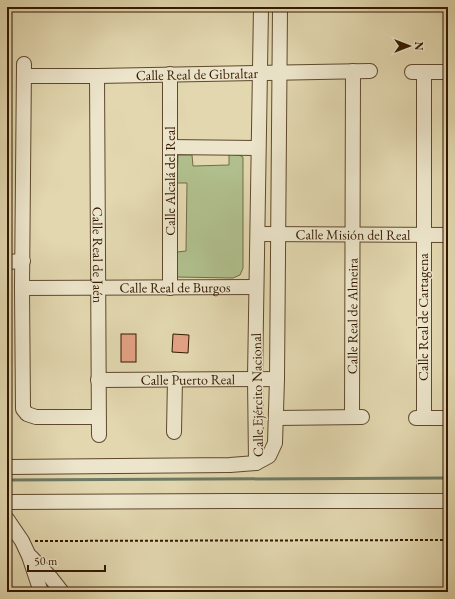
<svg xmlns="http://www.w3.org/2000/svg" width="455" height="599" font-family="'EB Garamond',serif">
<rect width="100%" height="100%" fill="#e2d7af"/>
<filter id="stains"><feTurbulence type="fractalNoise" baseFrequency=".005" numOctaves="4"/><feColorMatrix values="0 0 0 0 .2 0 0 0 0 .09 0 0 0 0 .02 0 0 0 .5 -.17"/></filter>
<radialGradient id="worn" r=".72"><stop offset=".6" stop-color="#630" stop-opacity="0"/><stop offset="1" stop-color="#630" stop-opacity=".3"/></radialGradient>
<polygon fill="#b0bf8d" stroke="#726c46" points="229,154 239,155 243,157 243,268 240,275 233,278 177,277 177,252 186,251 187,183 177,183 178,155 192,155 193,166 229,165"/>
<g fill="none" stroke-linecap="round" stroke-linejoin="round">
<polyline stroke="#6e7a64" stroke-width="3" points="7,480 448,478"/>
</g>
<g fill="#e3a285" stroke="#331900">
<rect x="121" y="334" width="15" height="28"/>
<polygon points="173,334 189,335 188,353 172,352"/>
</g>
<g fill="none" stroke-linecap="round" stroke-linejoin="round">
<g stroke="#5f482c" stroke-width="16">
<g id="minor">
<polyline points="24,64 22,288 23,409 27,414 36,417 98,417"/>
<polyline points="412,72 448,72"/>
<path id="s1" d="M24,76H97L370,71"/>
<path id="s2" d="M97,76L99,435"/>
<polyline points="170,147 258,148"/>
<path id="s3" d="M258,234L448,235"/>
<polyline points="7,262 23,261"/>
<path id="s4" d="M22,288L256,287"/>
<polyline points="170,288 170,74"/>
<path id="s5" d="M98,380L277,379"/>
<path id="s6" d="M352,417L353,71"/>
<polyline points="424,417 424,72"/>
<polyline points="276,418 362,417"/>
<polyline points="416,418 448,418"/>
<polyline points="174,432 175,379"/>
<polyline points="256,463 255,378 261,7"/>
<polyline points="7,467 230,465 256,463 269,456 275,443 277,379 280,7"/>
<polyline points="7,502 231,501 448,501"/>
<polyline points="7,519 22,541 29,556 41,592"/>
<polyline points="31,557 51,578 62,592"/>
</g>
</g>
<polyline stroke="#331900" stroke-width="2" stroke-dasharray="3 2" stroke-linecap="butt" points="35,541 448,540"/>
<use href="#minor" stroke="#ece5cb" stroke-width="14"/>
</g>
<g text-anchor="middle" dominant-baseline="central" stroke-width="3" stroke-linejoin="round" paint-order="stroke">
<g font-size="14" fill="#331900" stroke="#ece5cb">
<text stroke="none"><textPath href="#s1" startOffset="173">Calle Real de Gibraltar</textPath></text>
<text transform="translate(170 181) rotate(-90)">Calle Alcalá del Real</text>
<text stroke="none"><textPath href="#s3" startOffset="95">Calle Misión del Real</textPath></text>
<text stroke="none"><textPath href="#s2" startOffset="179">Calle Real de Jaén</textPath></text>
<text stroke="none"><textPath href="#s4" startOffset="153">Calle Real de Burgos</textPath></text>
<text stroke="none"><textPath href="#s6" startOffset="101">Calle Real de Almeira</textPath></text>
<text transform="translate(423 317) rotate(-90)">Calle Real de Cartagena</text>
<text stroke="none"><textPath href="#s5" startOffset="90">Calle Puerto Real</textPath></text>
<text transform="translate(257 395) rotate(-91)">Calle Ejército Nacional</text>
</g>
</g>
<rect width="455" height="599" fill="none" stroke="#e2d7af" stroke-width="24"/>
<rect x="8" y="8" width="439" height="583" fill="none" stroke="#331900" stroke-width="2"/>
<rect x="12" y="12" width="431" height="575" fill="none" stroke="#331900"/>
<g transform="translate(409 46) rotate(90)" stroke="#ece5cb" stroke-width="3" paint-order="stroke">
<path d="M0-3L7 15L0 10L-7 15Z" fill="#331900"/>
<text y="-6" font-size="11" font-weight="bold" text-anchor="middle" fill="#331900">N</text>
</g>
<path d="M28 565v6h77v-6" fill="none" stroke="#331900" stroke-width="2"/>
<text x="34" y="565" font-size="12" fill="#331900" stroke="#ece5cb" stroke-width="3" paint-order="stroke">50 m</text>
<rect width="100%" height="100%" filter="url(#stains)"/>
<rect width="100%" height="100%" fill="url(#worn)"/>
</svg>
